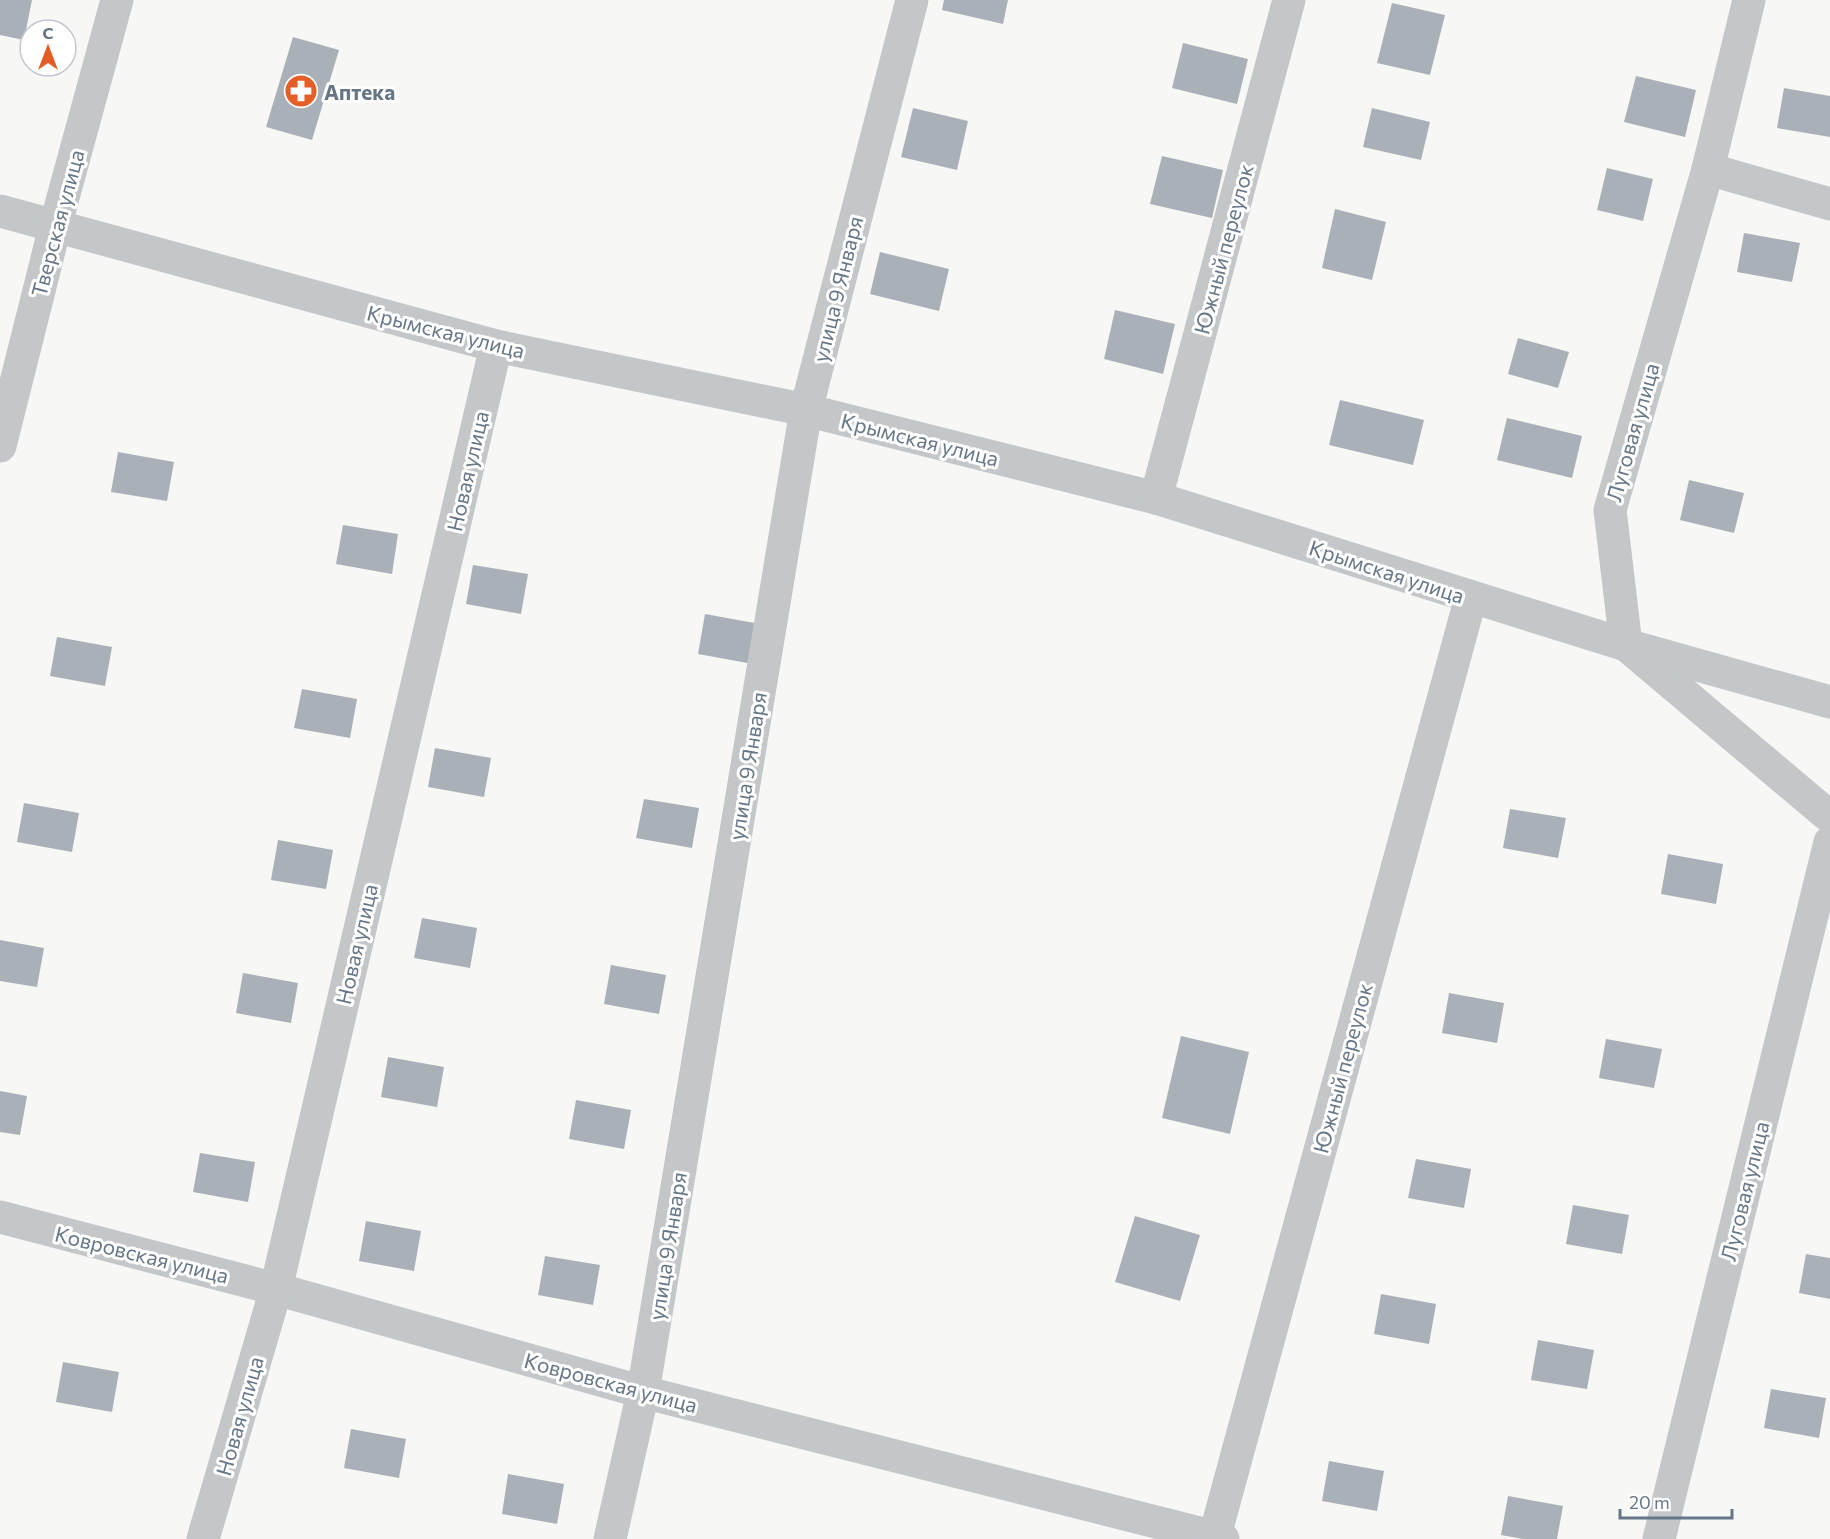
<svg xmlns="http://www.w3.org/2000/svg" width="1830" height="1539" font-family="Commissioner,sans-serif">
<rect width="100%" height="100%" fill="#f7f8f5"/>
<g fill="#a9b0b7">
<polygon points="0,0 32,0 24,40 0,35"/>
<polygon points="944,0 1008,0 1003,24 942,10"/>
<polygon points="1392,3 1445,15 1430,75 1377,63"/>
<polygon points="293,37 339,50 312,140 266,127"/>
<polygon points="1183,43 1248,59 1237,104 1172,88"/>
<polygon points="1636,76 1696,90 1685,137 1624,122"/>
<polygon points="1784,88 1830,96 1830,137 1777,128"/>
<polygon points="913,108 968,121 957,170 901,157"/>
<polygon points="1372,108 1430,122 1421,160 1363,147"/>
<polygon points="1162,156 1223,170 1212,218 1150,204"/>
<polygon points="1607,168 1653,179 1643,221 1597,210"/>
<polygon points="1335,209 1386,222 1372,280 1322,268"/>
<polygon points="1744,233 1800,243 1792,282 1737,272"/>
<polygon points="880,252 949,269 939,311 870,294"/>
<polygon points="1115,310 1175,324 1163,374 1104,359"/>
<polygon points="1518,338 1569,352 1558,388 1508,374"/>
<polygon points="1340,400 1424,420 1413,465 1329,445"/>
<polygon points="1507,418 1582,436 1572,478 1497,460"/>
<polygon points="118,452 174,462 167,501 111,492"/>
<polygon points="1689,480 1744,493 1734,533 1680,520"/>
<polygon points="343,525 398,534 392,574 336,564"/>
<polygon points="473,565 528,574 521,614 466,604"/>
<polygon points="705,614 760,624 753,664 698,654"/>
<polygon points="57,637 112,647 105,686 50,676"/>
<polygon points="302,689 357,699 350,738 294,728"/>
<polygon points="435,748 491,758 484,797 428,787"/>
<polygon points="644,799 699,808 692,848 636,838"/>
<polygon points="24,803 79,813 72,852 17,842"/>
<polygon points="1510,809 1566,818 1558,858 1503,848"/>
<polygon points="278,840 333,850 326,889 271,880"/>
<polygon points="1668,854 1723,864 1716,904 1661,894"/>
<polygon points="422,918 477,928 470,968 414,958"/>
<polygon points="0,940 44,948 37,987 0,981"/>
<polygon points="611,965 666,975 659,1014 604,1004"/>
<polygon points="243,973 298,983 291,1023 236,1013"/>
<polygon points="1449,993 1504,1003 1497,1043 1442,1033"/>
<polygon points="1181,1036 1249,1052 1230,1134 1162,1118"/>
<polygon points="1606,1039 1662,1049 1654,1088 1599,1078"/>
<polygon points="388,1057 444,1067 437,1107 381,1097"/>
<polygon points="0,1091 27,1096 20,1135 0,1132"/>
<polygon points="576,1100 631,1110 624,1149 569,1139"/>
<polygon points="200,1153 255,1162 248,1202 193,1192"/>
<polygon points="1416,1159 1471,1169 1464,1208 1408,1198"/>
<polygon points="1573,1205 1629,1215 1622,1254 1566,1244"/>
<polygon points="1135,1216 1200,1235 1180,1301 1115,1282"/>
<polygon points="366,1221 421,1231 414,1271 359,1261"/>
<polygon points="1806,1254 1830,1258 1830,1299 1799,1293"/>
<polygon points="545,1256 600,1265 593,1305 538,1295"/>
<polygon points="1381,1294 1436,1304 1429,1344 1374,1334"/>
<polygon points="1538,1340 1594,1350 1587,1389 1531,1380"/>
<polygon points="63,1362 119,1372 112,1412 56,1402"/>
<polygon points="1771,1389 1826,1398 1819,1438 1764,1428"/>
<polygon points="351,1429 406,1439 399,1478 344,1468"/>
<polygon points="1329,1461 1384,1471 1377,1511 1322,1501"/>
<polygon points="508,1474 564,1484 557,1524 502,1514"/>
<polygon points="1508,1496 1563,1506 1557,1539 1523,1539 1501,1535"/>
</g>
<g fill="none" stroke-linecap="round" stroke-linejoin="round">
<g stroke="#c3c7ca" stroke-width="33">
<polyline points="1749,0 1708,169 1610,510 1626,645 1830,817"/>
<polyline points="1708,169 1830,204"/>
<polyline points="0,211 496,346 806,410 1156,498 1626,645 1830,702"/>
<polyline points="0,446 55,227 117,0"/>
<polyline points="1156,498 1289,0"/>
<polyline points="0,1217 276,1289 643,1392 1223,1539"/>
<polyline points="203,1539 276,1289 496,346"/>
<polyline points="610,1539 643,1392 806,410 912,0"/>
<polyline points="1214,1539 1471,597"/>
<polyline points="1659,1539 1830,842"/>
</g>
</g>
<defs>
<g id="pharmacy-disc" transform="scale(1.725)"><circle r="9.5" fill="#e55e27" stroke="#fff"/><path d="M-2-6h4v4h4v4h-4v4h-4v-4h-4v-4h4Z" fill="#fff"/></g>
</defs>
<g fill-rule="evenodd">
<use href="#pharmacy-disc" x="301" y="91"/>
</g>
<g text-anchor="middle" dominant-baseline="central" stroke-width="6" stroke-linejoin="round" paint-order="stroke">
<g font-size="21" font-weight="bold" fill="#667686" stroke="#fff" text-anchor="start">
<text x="324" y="91">Аптека</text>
</g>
<g font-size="21" fill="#667686" stroke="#fff">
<text transform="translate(57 223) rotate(-75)">Тверская улица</text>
<text transform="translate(1223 249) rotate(-75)">Южный переулок</text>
<text transform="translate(837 289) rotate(-76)">улица 9 Января</text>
<text transform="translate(446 331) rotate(14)">Крымская улица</text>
<text transform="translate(1632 432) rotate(-74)">Луговая улица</text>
<text transform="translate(920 439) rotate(14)">Крымская улица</text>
<text transform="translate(467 471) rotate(-77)">Новая улица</text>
<text transform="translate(1387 571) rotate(18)">Крымская улица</text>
<text transform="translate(747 766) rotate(-81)">улица 9 Января</text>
<text transform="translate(356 944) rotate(-77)">Новая улица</text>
<text transform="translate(1342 1068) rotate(-75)">Южный переулок</text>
<text transform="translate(1744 1191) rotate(-76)">Луговая улица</text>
<text transform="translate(667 1246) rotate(-81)">улица 9 Января</text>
<text transform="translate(142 1254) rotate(14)">Ковровская улица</text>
<text transform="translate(611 1382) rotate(15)">Ковровская улица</text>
<text transform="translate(239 1416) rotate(-74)">Новая улица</text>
</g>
</g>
<g transform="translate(48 48)"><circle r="28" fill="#ffffff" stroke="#c2c8cf" stroke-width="1.5"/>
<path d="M0-4.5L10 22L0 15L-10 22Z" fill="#e55e27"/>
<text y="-9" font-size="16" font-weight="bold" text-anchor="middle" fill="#667686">С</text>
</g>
<path d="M1620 1509v9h112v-9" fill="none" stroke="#667686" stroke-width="3"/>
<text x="1629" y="1509" font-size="18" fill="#667686" stroke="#ffffff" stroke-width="4.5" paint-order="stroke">20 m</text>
</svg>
